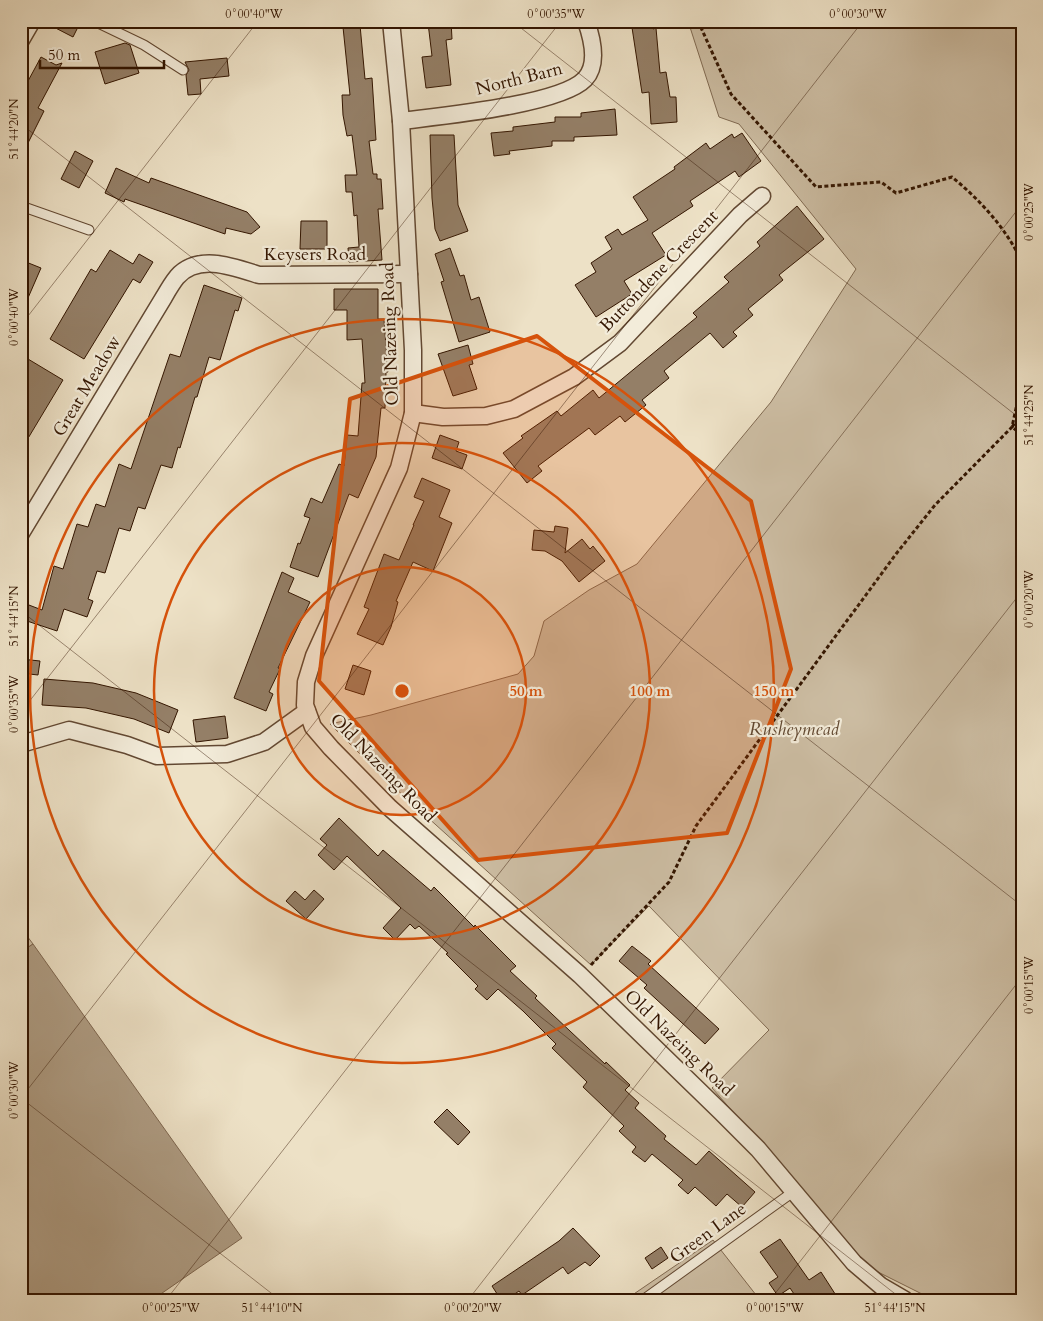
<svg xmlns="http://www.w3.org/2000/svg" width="1043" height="1321" font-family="Cardo,serif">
<rect width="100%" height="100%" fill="#ede1c6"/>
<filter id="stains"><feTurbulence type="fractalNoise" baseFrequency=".004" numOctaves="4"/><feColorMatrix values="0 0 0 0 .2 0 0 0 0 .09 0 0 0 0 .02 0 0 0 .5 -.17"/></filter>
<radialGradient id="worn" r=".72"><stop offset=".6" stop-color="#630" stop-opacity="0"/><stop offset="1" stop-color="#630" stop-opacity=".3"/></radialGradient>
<g fill="#cdbea4" stroke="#806a52">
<polygon points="688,21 1022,21 1022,1300 934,1300 870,1268 712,1088 769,1030 649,906 591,965 384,778 330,724 371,715 518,674 534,656 544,621 589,590 637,564 771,402 856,269 739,124 719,117"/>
<polygon points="21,928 33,944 21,952"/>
<polygon points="713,1240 760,1300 625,1300"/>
</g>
<polygon fill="#ae9c83" stroke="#7d664f" points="33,944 242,1238 152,1300 21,1300 21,952"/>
<g fill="#947f67" stroke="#331500">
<polygon points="42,21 81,21 73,37"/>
<polygon points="451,21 452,39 446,40 451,85 426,88 422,57 432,56 428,23"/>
<polygon points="631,21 652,21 653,29 656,28 660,73 666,72 670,97 676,97 677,122 651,124 649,92 642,93"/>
<polygon points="360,25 365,79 372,78 376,140 369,141 373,174 377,174 377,179 381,179 383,209 378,209 382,260 349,262 348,248 359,247 357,215 354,216 352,192 346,192 345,175 357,175 352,135 347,136 343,115 342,95 350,95 343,27"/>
<polygon points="125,43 130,45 139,73 105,84 95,52"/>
<polygon points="41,57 56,65 62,63 38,108 44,111 21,157 21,94"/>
<polygon points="227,58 229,76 200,79 201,94 188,95 186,75 189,70 185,62"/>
<polygon points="615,109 617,135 574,137 574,141 552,141 552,146 509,151 510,154 494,156 491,133 513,131 513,127 555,122 555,117 581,117 581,113"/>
<polygon points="742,133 761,161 739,177 735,171 690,201 693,206 652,233 666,255 624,281 632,294 596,317 575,285 596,272 591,263 612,249 605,237 618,229 622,235 648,220 633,197 675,169 674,167 706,143 710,149 732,134 734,138"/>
<polygon points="430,135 454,135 458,205 468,231 440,241 435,229 432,198"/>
<polygon points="75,151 93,161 79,188 61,179"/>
<polygon points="116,168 149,183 151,178 247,212 260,227 251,234 226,228 225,234 125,199 124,202 105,193"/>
<polygon points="797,206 824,239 779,275 783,280 748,309 753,315 733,332 737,336 723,348 710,333 664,371 669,378 642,400 646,405 625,422 620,416 595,435 589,428 538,466 542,471 527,483 503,453 523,438 521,436 557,411 561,416 593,390 599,398 697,317 693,313 729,282 724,277 760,246 757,242"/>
<polygon points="301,221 327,221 327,249 300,249"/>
<polygon points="450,248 460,276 464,275 471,300 479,297 490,332 459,342 441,282 444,281 435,254"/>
<polygon points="110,250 133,264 139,254 153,262 140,283 133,279 84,359 50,339 91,269 96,272"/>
<polygon points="21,260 41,268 21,314"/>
<polygon points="204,285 242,298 238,311 235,310 220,360 209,357 197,397 195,397 180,448 178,447 172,468 161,465 145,509 138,507 130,531 119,528 105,573 97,571 88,599 93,601 87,617 64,609 57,631 21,619 21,602 42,610 54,566 63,569 77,524 88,527 96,504 105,507 119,464 131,469 170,354 180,357"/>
<polygon points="334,289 378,289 378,319 384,319 388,372 386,372 385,408 381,408 376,457 358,498 349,494 318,577 290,567 298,543 300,544 310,518 304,516 311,498 322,503 339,464 344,466 347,435 358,436 362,383 365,383 362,339 347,340 347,310 334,310"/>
<polygon points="468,345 473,364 469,365 477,389 453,396 438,354"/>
<polygon points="28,359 63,380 21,450 21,371"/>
<polygon points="440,435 459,442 456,451 467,455 462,469 432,458"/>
<polygon points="422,478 450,490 439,517 452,523 433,571 413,562 396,601 398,602 391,627 383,645 357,634 369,609 364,607 384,554 399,560 414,525 413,525 424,501 414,497"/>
<polygon points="555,526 568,528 565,553 582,539 590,549 593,546 605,561 579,582 562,561 545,551 532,550 534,530 554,532"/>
<polygon points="282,572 294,578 288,592 310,602 278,668 280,669 269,692 273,694 266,711 234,698"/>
<polygon points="21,659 40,661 38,675 21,673"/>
<polygon points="353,665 371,671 364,695 345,689"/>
<polygon points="44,679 93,683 136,693 178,710 169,733 134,719 86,708 42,705"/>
<polygon points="225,716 228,738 196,742 193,720"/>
<polygon points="339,818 378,856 383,850 431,891 434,887 474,927 475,925 516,966 510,971 537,996 535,998 605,1064 606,1062 630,1085 625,1090 639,1103 635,1108 666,1136 664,1139 696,1165 709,1151 755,1192 742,1207 727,1194 716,1206 695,1187 688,1194 678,1185 683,1180 652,1154 645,1162 632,1152 636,1147 619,1131 624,1126 583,1087 587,1082 552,1048 556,1044 523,1011 498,989 487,1000 475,989 478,986 446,954 448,953 419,926 415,929 410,924 395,940 383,928 401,908 347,856 334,870 318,855 327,845 320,839"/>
<polygon points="314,890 324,899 306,919 286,901 295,891 305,900"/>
<polygon points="632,946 651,961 648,964 719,1029 705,1044 644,988 647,985 619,961"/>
<polygon points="447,1109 470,1132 458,1145 434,1122"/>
<polygon points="573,1228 600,1256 590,1266 585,1262 568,1274 563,1267 522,1295 519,1291 506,1300 501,1300 492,1286 559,1241"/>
<polygon points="780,1239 809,1280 821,1272 839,1300 798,1300 790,1288 778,1296 769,1283 778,1277 760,1252"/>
<polygon points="661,1247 668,1258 652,1269 645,1258"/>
</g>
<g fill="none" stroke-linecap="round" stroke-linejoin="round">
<g stroke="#624832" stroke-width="11">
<g id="service">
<polyline points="94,21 144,45 183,70"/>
<polyline points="21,206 89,230"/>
<polyline points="643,1300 793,1192"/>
</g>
</g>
<g stroke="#624832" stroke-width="19">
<g id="minor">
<polyline points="391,21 401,121 413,350 413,413 399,468 314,656 306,682 305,705 313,727 331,748 390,808 580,975 721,1112 758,1149 854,1263 881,1286 905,1300"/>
<polyline points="21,40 32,21"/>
<path d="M401,121C440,116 560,105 585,79C599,64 592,38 586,21"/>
<polyline points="413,413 443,417 486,416 514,409 574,377 620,343 740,215 762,196"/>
<path d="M21,533L164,297C168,290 172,283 177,277C198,253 234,267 259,275L409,274"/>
<polyline points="21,744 69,730 127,745 157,756 227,754 264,742 307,711"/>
</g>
</g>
<g stroke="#331500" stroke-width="3" stroke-dasharray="4 2.5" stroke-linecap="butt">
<path d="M698,21L731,94L816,187L881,182L896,193L952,177C980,200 1006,228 1022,262"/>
<polyline points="1022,413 1012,427 1022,435"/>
<polyline points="591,965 669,882 696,826 896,554 935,505 1012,427 1022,381"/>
</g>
<use href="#service" stroke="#f3ecda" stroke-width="9"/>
<use href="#minor" stroke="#f3ecda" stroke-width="16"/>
</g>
<path fill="#d6520b" fill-opacity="0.2" stroke="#d6520b" stroke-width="4" stroke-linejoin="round" d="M537,336L751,501L791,669L727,833L478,860L319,681L350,399Z"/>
<path fill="none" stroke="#331500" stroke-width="1" stroke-opacity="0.45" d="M512,21L1022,420M21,124L1022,906M21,325L258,21M21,611L903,1300M21,712L561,21M21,1098L863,21M21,1098L280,1300M166,1300L1022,204M468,1300L1022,591M770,1300L1022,977"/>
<circle cx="402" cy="691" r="124" fill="#d6520b" fill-opacity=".12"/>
<g fill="none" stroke="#d6520b" stroke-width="2.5">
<circle cx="402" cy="691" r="124"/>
<circle cx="402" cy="691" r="248"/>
<circle cx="402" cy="691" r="372"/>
</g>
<g text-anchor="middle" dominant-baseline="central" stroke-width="4.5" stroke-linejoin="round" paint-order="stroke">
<g font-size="18" fill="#331500" stroke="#f3ecda">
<text transform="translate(519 79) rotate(-14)">North Barn</text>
<text x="315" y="254">Keysers Road</text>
<text transform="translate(659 271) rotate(-46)">Buttondene Crescent</text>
<text transform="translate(390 334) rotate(-92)">Old Nazeing Road</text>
<text transform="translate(87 386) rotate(-59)">Great Meadow</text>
<text transform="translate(383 768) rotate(46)">Old Nazeing Road</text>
<text transform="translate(679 1043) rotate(44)">Old Nazeing Road</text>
<text transform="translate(708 1233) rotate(-36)">Green Lane</text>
</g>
<g font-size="18" font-style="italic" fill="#614831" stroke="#f3ecda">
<text x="794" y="729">Rusheymead</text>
</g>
</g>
<circle cx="402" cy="691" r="8" fill="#d6520b" stroke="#f3ecda" stroke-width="2.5"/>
<g font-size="15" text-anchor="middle" font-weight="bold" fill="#d6520b" stroke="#f3ecda" stroke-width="4.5" stroke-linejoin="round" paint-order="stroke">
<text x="526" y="696">50 m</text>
<text x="650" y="696">100 m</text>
<text x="774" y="696">150 m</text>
</g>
<rect width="1043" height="1321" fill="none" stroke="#ede1c6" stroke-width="55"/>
<path d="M40 60v8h124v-8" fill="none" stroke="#331500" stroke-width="2.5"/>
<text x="48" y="60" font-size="15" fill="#331500" stroke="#f3ecda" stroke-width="4" paint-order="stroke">50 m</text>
<rect x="28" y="28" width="988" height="1266" fill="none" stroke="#331500" stroke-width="2"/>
<g font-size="12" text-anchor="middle" fill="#331500">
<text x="254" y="18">0°00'40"W</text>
<text x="556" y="18">0°00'35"W</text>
<text x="858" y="18">0°00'30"W</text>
<text transform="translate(14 129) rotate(-90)" y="4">51°44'20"N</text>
<text transform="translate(1029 212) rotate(-90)" y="4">0°00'25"W</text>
<text transform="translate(14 317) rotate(-90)" y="4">0°00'40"W</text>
<text transform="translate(1029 415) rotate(-90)" y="4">51°44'25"N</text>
<text transform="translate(1029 599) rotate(-90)" y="4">0°00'20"W</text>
<text transform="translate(14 616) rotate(-90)" y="4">51°44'15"N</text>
<text transform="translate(14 704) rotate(-90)" y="4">0°00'35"W</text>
<text transform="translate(1029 985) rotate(-90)" y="4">0°00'15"W</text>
<text transform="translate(14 1090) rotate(-90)" y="4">0°00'30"W</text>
<text x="171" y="1312">0°00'25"W</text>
<text x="272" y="1312">51°44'10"N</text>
<text x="473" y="1312">0°00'20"W</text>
<text x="775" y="1312">0°00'15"W</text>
<text x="895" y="1312">51°44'15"N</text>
</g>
<rect width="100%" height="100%" filter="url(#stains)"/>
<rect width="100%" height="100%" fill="url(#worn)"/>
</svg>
